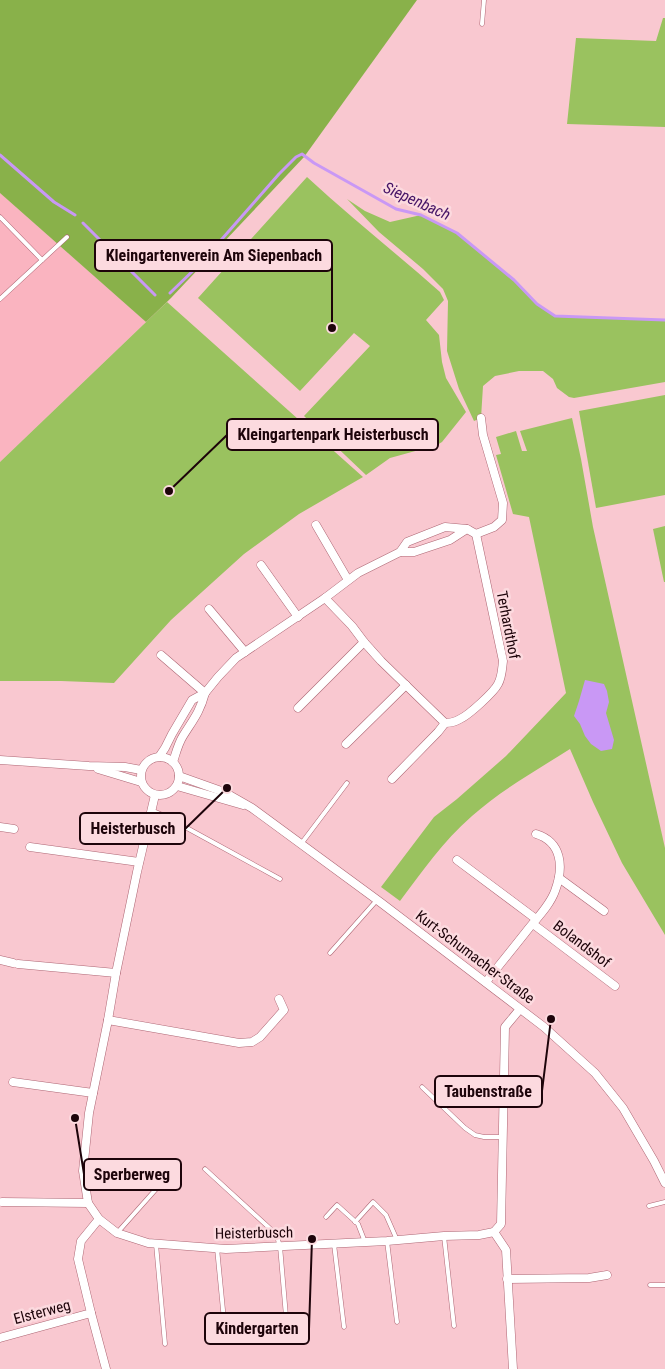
<svg xmlns="http://www.w3.org/2000/svg" width="665" height="1369" font-family="'Roboto Condensed',sans-serif">
<rect width="100%" height="100%" fill="#f9c8d0"/>
<polygon fill="#fab4c0" points="0,193 146,322 0,462"/>
<g fill="#9ac25f">
<polygon points="663,18 665,18 665,127 567,124 576,38 656,41"/>
<path d="M307,177C350,217 396,253 440,292L444,300L426,320L439,335L442,362L446,378L466,412L442,442L437,445L390,458L366,475L304,416L370,346L354,333L300,391L198,298Z"/>
<polygon points="347,199 365,211 390,222 421,215 457,233 514,280 537,304 555,316 665,320 665,382 574,398 569,397 557,388 553,379 543,371 519,371 495,376 483,386 481,418 474,421 459,389 447,351 448,301 443,289 423,269 379,232"/>
<polygon points="167,302 363,477 299,514 244,554 171,620 114,683 61,681 0,681 0,462"/>
<polygon points="665,395 665,495 596,508 579,411"/>
<path d="M572,418L581,459L593,527L665,848V935L622,863L593,802L570,749C537,770 501,790 472,816C443,841 422,872 400,901L381,887L434,817L457,799L506,756L566,693L529,517L513,514L496,455L501,454L496,437L516,431L522,451H527L520,431Z"/>
<polygon points="665,526 665,582 664,582 653,529"/>
</g>
<polygon fill="#89b14a" points="0,0 417,0 304,157 171,298 146,322 0,193"/>
<polygon fill="#c998f5" points="585,680 604,684 607,691 609,702 606,713 614,740 612,749 601,751 591,744 585,736 580,724 574,716 579,701"/>
<g fill="none" stroke-linecap="round" stroke-linejoin="round">
<g stroke="#c998f5" stroke-width="3">
<polyline points="0,155 54,202 75,215"/>
<polyline points="83,223 155,295"/>
<polyline points="170,293 200,264 279,174 296,157 302,154 314,163 396,209 421,215 457,233 514,280 537,304 555,316 665,320"/>
</g>
<g stroke="#ae6674" stroke-width="5">
<g id="lane">
<polyline points="482,24 484,0"/>
<polyline points="0,217 42,260"/>
<polyline points="0,299 67,237"/>
<polyline points="151,810 165,816 280,879"/>
<polyline points="301,844 347,783"/>
<polyline points="330,953 377,900"/>
<polyline points="422,1087 465,1128 475,1135 484,1137 503,1137"/>
<polyline points="205,1169 276,1234 280,1246 287,1328"/>
<polyline points="649,1206 665,1202"/>
<polyline points="326,1217 337,1205 358,1224 365,1242"/>
<polyline points="355,1222 373,1202 386,1215 397,1240"/>
<polyline points="117,1233 173,1170"/>
<polyline points="444,1236 454,1326"/>
<polyline points="387,1241 397,1322"/>
<polyline points="156,1244 165,1344"/>
<polyline points="334,1244 344,1327"/>
<polyline points="217,1248 226,1341"/>
<polyline points="650,1285 665,1285"/>
</g>
</g>
<g stroke="#ae6674" stroke-width="9">
<g id="street">
<polyline points="316,525 348,580"/>
<polyline points="400,552 407,542 445,527 467,529"/>
<polyline points="261,565 298,617"/>
<path d="M325,598L352,626L364,642L381,661L445,723C451,723 455,722 460,719C469,715 494,692 498,684C502,677 502,669 503,661L476,534"/>
<polyline points="209,609 245,652"/>
<polyline points="161,655 205,693"/>
<polyline points="298,708 364,642"/>
<polyline points="346,744 406,685"/>
<circle cx="160" cy="776" r="19"/>
<polyline points="159,757 165,748 172,734 192,700 205,693 218,677 236,658 325,598 358,573 400,552 414,552 450,540 467,529 476,534 494,527 502,520 503,503 483,435 481,418"/>
<polyline points="0,760 89,766 125,767 141,770"/>
<path d="M173,762C176,753 178,744 183,736C193,720 200,712 205,693"/>
<polyline points="98,769 141,782"/>
<polyline points="179,776 224,792 252,808 380,902 544,1027 595,1073 623,1108 654,1161 665,1183"/>
<polyline points="392,779 438,732 445,723"/>
<polyline points="177,786 243,805"/>
<polyline points="155,795 137,872 116,973 108,1020 89,1113 83,1171 88,1203 99,1219 117,1233 148,1243 226,1249 387,1241 444,1236 479,1235 494,1232"/>
<polyline points="0,827 14,829"/>
<polyline points="30,847 139,862"/>
<polyline points="457,860 536,919"/>
<polyline points="559,878 604,911"/>
<polyline points="533,924 615,986"/>
<polyline points="0,960 13,963"/>
<polyline points="18,964 116,973"/>
<path d="M486,982C500,964 515,946 529,928C538,917 550,905 555,891C564,867 562,842 536,834"/>
<polyline points="108,1020 239,1043 252,1042 260,1037 284,1010 279,999"/>
<polyline points="13,1082 93,1093"/>
<polyline points="2,1202 88,1203"/>
<polyline points="494,1232 501,1224 505,1027 520,1009"/>
<polyline points="494,1232 506,1250 513,1369"/>
<polyline points="507,1279 589,1278 607,1275"/>
<polyline points="91,1313 106,1369"/>
<polyline points="0,1338 91,1313 78,1259 81,1241 99,1219"/>
</g>
</g>
<use href="#lane" stroke="#fff" stroke-width="4"/>
<use href="#street" stroke="#fff" stroke-width="8"/>
</g>
<g text-anchor="middle" dominant-baseline="central" stroke-width="5" stroke-linejoin="round" paint-order="stroke">
<g font-size="15" fill="#1d040a" stroke="#fcdadf">
<text transform="translate(508 625) rotate(79)">Terhardthof</text>
<text transform="translate(582 944) rotate(37)">Bolandshof</text>
<text transform="translate(475 957) rotate(37)">Kurt-Schumacher-Straße</text>
<text transform="translate(254 1233) rotate(-1)">Heisterbusch</text>
<text transform="translate(42 1312) rotate(-15)">Elsterweg</text>
</g>
<g font-size="16" font-style="italic" fill="#451466" stroke="#fcdadf">
<text transform="translate(417 201) rotate(24)">Siepenbach</text>
</g>
</g>
<path fill="none" stroke="#1d040a" stroke-width="2" d="M332 328L332 256M169 491L227 435M227 788L185 829M551 1019L542 1091M75 1118L84 1174M312 1239L309 1329"/>
<g fill="#1d040a" stroke="#fcdadf" stroke-width="2">
<circle cx="332" cy="328" r="5"/>
<circle cx="169" cy="491" r="5"/>
<circle cx="227" cy="788" r="5"/>
<circle cx="551" cy="1019" r="5"/>
<circle cx="75" cy="1118" r="5"/>
<circle cx="312" cy="1239" r="5"/>
</g>
<g fill="#fcdadf" stroke="#1d040a" stroke-width="2">
<rect x="95" y="240" width="237" height="31" rx="5"/>
<rect x="227" y="419" width="211" height="31" rx="5"/>
<rect x="80" y="813" width="105" height="31" rx="5"/>
<rect x="435" y="1076" width="107" height="31" rx="5"/>
<rect x="84" y="1159" width="97" height="31" rx="5"/>
<rect x="205" y="1313" width="104" height="31" rx="5"/>
</g>
<g font-size="16" text-anchor="middle" font-weight="bold" fill="#1d040a">
<text x="214" y="261">Kleingartenverein Am Siepenbach</text>
<text x="333" y="440">Kleingartenpark Heisterbusch</text>
<text x="133" y="834">Heisterbusch</text>
<text x="488" y="1097">Taubenstraße</text>
<text x="132" y="1180">Sperberweg</text>
<text x="257" y="1334">Kindergarten</text>
</g>
</svg>
